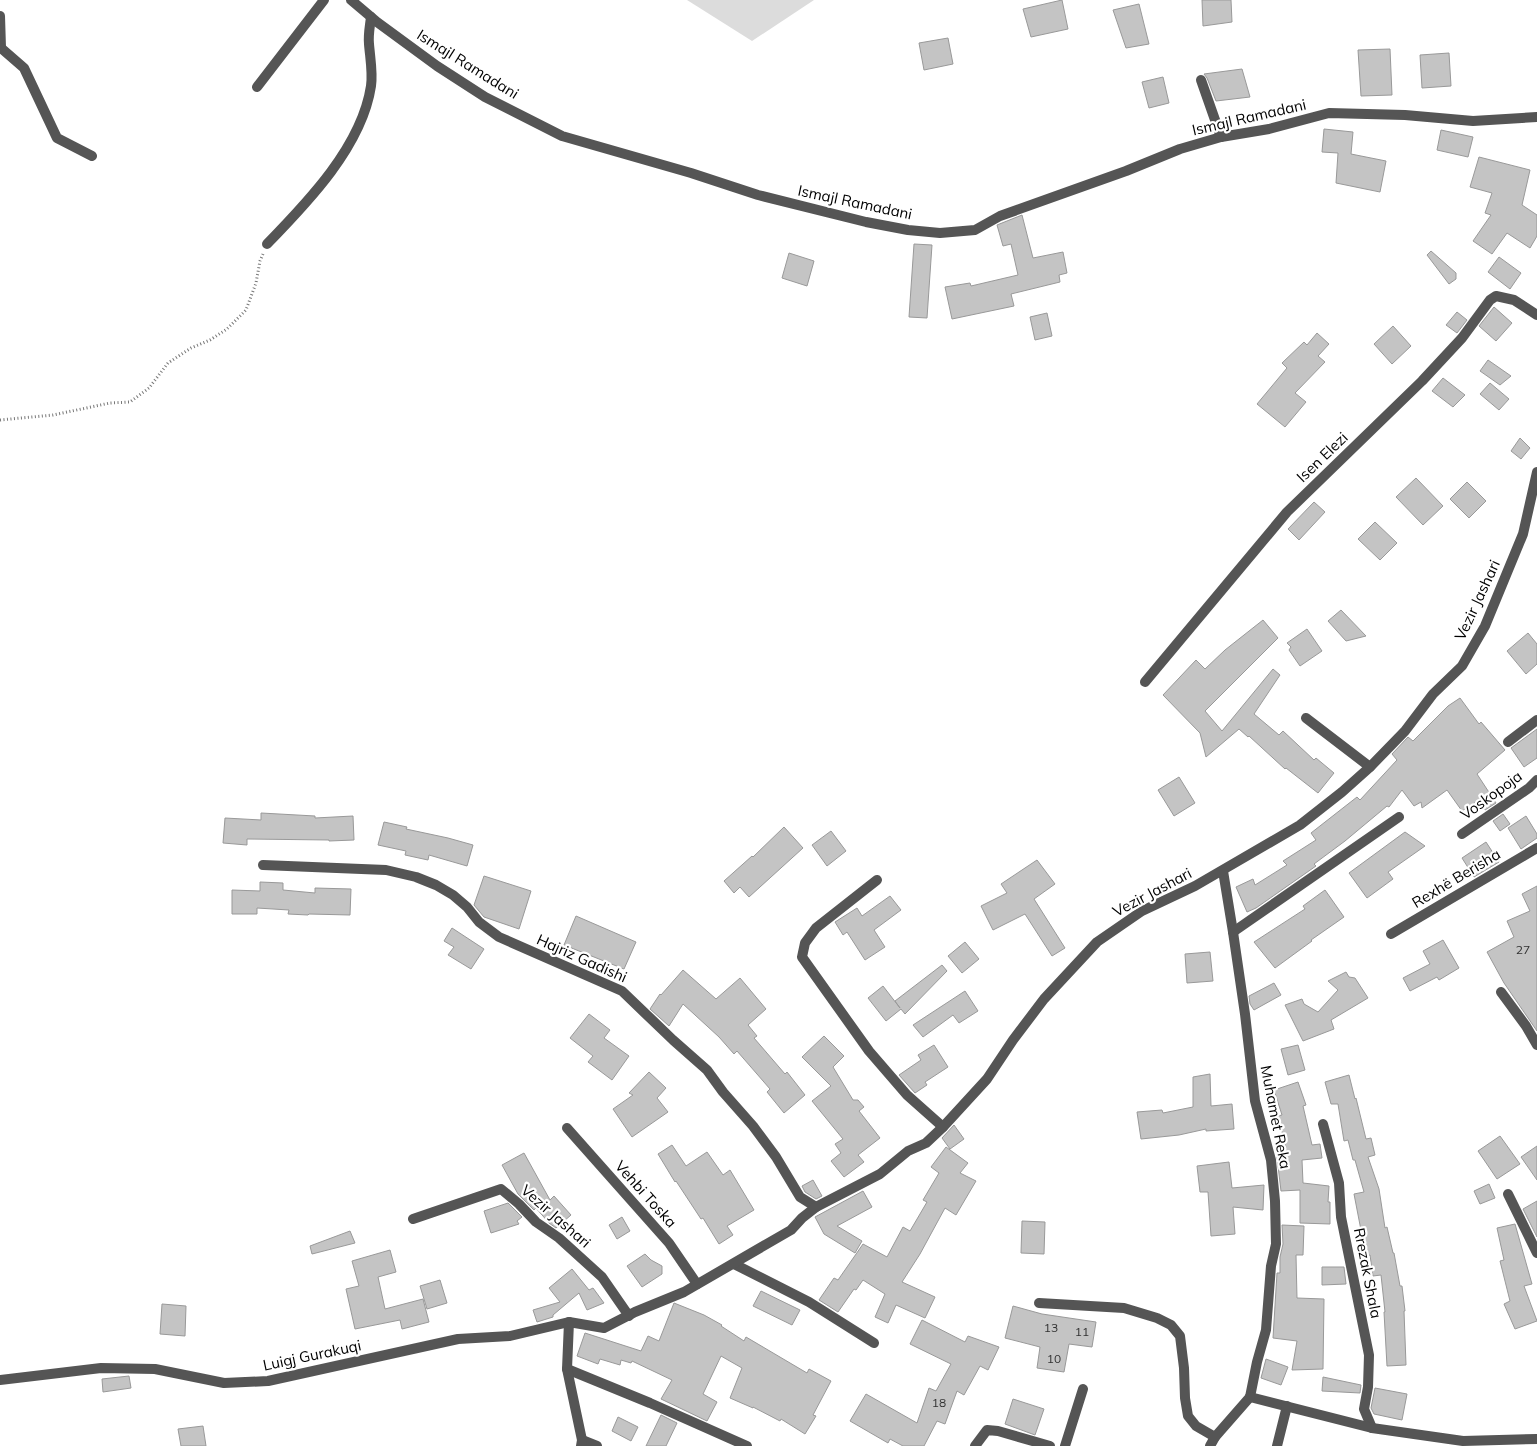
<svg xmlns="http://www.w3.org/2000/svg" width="1537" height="1446" font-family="Mulish,sans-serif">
<rect width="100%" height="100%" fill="#fff"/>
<polygon fill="#dcdcdc" points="687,0 814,0 752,41"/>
<g fill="#c4c4c4" stroke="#999">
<polygon points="1062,0 1068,29 1031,37 1023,9"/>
<polygon points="1202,0 1231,0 1232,22 1203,26"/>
<polygon points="1139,4 1149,44 1126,48 1113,10"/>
<polygon points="948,38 953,64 924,70 919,43"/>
<polygon points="1390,49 1392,95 1361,96 1358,50"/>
<polygon points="1449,53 1451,86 1422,88 1420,55"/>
<polygon points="1242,69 1250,97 1216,101 1207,78 1204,74"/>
<polygon points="1163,77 1169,103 1149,108 1142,82"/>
<polygon points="1324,129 1353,132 1351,154 1386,161 1380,192 1336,183 1338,153 1322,152"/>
<polygon points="1441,130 1473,137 1468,157 1437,150"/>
<polygon points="1479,157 1530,170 1522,205 1537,215 1537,236 1530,248 1507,233 1492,254 1473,241 1491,215 1485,213 1492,193 1470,187"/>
<polygon points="1022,215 1033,258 1063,252 1067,273 1059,275 1060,282 1011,294 1014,306 952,319 945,287 970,283 971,286 1018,275 1011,244 1003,246 997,225"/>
<polygon points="914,244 932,245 927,318 909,317"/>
<polygon points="1431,251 1456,273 1456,279 1449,284 1427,255"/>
<polygon points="789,253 814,261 807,286 782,278"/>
<polygon points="1499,257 1521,273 1510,289 1488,272"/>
<polygon points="1494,307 1512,323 1496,341 1479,326"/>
<polygon points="1457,312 1467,320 1457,333 1446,325"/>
<polygon points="1047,313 1052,336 1035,340 1030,317"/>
<polygon points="1393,326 1411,346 1392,364 1374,344"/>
<polygon points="1317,333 1329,344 1318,356 1325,362 1295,393 1306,402 1285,427 1257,404 1287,368 1282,363 1304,342 1307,345"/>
<polygon points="1488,360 1511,376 1500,385 1480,371"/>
<polygon points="1443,378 1465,395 1453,407 1432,391"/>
<polygon points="1490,383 1509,399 1499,410 1480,394"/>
<polygon points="1520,438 1530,448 1521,459 1511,451"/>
<polygon points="1416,478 1443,506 1423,525 1396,497"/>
<polygon points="1467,482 1486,501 1469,518 1450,499"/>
<polygon points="1314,502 1325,512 1299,540 1288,529"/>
<polygon points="1375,522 1397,543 1380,560 1358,539"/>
<polygon points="1341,610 1366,636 1346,641 1328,621"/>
<polygon points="1263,620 1278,638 1205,711 1222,731 1273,669 1280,675 1254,714 1279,735 1283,731 1314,760 1316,758 1334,773 1318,793 1286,768 1285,769 1249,736 1248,737 1239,729 1206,757 1200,733 1163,695 1196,660 1205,669 1225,650"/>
<polygon points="1307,629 1322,651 1300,666 1289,650 1291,647 1287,643"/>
<polygon points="1528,633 1537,644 1537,664 1526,674 1507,651"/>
<polygon points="1460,698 1479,724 1481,722 1505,750 1477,774 1496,803 1485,810 1479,800 1462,811 1447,790 1422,808 1421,802 1414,806 1402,790 1389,807 1387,806 1345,841 1314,864 1316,866 1256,908 1247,912 1236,887 1253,879 1255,885 1287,865 1283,861 1316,840 1311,833 1357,797 1360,800 1397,760 1392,754 1408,737 1413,741 1448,706"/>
<polygon points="1537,729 1537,758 1524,767 1511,748"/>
<polygon points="1179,777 1195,803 1174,816 1158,790"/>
<polygon points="261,813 315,816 315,818 353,816 354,840 329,841 329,840 247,839 247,845 223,843 225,818 261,820"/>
<polygon points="1503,814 1510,824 1500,831 1493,821"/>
<polygon points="1526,816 1537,834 1537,838 1521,849 1508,828"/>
<polygon points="384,822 407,827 406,829 448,838 473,845 467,866 429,855 428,860 405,855 406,851 378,845"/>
<polygon points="784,827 803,848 749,897 740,887 734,893 724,881 752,856 753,857"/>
<polygon points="831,831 846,851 827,866 812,845"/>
<polygon points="1405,832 1425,846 1388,872 1393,879 1367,898 1349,873"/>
<polygon points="1486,842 1499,862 1474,877 1462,858"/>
<polygon points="1037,860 1055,884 1034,899 1065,948 1052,956 1025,914 993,930 981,906 1007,893 1001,884"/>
<polygon points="484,876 531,891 519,929 484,917 474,905"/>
<polygon points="260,882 283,883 283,890 315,893 315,888 351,889 350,915 309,914 308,915 288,914 289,910 257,908 257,914 232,914 232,890 260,891"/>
<polygon points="1537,886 1537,1031 1504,983 1487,952 1514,937 1507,921 1530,911 1522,894"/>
<polygon points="1325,890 1344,917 1311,940 1312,941 1275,968 1254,942 1305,909 1303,906"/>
<polygon points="890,896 901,910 874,930 885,947 865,960 847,932 843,935 835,922 857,908 862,916"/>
<polygon points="576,916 636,942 624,969 564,945"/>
<polygon points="452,928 484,949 471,969 448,955 454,947 444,941"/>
<polygon points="1443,940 1459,968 1439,980 1437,977 1410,991 1403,978 1430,964 1423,951"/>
<polygon points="965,942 979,959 962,973 948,956"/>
<polygon points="1210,952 1213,981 1187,983 1185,954"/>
<polygon points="942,965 947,971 905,1014 901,1009 886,1021 868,998 883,986 900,1008 895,1001"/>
<polygon points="683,970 716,999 740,978 766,1009 748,1025 757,1036 754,1038 785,1074 787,1072 805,1095 784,1113 767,1092 770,1089 737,1051 734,1054 719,1037 683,1004 669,1026 650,1009 660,994 661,995"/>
<polygon points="1346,972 1349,977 1355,978 1368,998 1331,1020 1334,1029 1303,1041 1285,1005 1302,999 1304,1004 1318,1012 1338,990 1328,981"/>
<polygon points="1274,983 1281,995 1254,1010 1250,1004 1249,996"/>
<polygon points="965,991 978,1011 959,1023 953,1015 923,1037 913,1025"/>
<polygon points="589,1014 610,1030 604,1038 629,1056 612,1080 588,1062 593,1056 570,1038"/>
<polygon points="824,1036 844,1056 833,1067 853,1100 858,1100 864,1107 859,1111 880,1138 858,1155 864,1162 844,1177 831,1161 841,1153 835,1144 843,1139 812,1101 831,1086 802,1057"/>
<polygon points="934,1045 948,1067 925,1082 927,1085 915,1093 899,1075 921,1060 918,1055"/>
<polygon points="1298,1045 1305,1070 1288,1075 1281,1049"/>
<polygon points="649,1072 666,1088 657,1098 668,1112 632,1137 613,1109 633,1095 629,1093"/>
<polygon points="1210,1074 1211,1106 1232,1104 1234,1129 1206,1131 1206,1129 1179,1135 1141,1139 1137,1112 1162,1110 1163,1113 1193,1107 1193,1077"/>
<polygon points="1349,1075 1355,1099 1356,1098 1366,1139 1371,1138 1375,1155 1368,1157 1379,1189 1385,1228 1387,1227 1393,1253 1394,1253 1400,1286 1402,1286 1405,1311 1404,1311 1406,1365 1387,1366 1384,1312 1385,1312 1381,1275 1373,1276 1370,1255 1366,1256 1354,1194 1364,1192 1355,1160 1353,1160 1348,1140 1344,1141 1338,1104 1331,1104 1325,1082"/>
<polygon points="1298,1082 1306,1105 1303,1106 1312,1145 1320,1144 1322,1158 1302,1160 1303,1183 1329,1186 1328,1202 1330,1202 1330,1224 1300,1223 1300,1190 1281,1191 1276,1149 1286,1148 1278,1116 1282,1115 1274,1090"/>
<polygon points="954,1125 964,1139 950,1149 942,1138"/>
<polygon points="1500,1136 1520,1164 1497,1179 1478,1151"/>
<polygon points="672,1145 686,1166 707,1152 723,1175 730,1170 754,1210 727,1226 733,1235 719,1244 703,1218 701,1219 676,1181 675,1182 658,1154"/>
<polygon points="1537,1146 1537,1180 1521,1157"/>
<polygon points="946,1147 968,1163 960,1173 976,1181 956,1215 945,1208 920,1254 902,1282 935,1297 925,1318 896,1305 888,1323 875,1317 885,1294 863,1280 856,1290 854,1289 838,1312 819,1300 834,1278 838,1280 863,1244 887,1257 903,1227 910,1231 927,1202 923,1200 939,1173 931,1167"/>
<polygon points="524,1153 550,1200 554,1196 571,1215 556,1228 549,1223 536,1208 534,1210 518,1194 502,1165"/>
<polygon points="1229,1162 1232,1188 1264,1185 1263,1210 1233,1207 1235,1234 1211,1236 1208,1192 1200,1192 1197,1166"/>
<polygon points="813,1180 822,1196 816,1199 805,1192 802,1186"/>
<polygon points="1489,1184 1495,1198 1480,1204 1474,1191"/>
<polygon points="863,1191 872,1207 837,1226 862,1241 855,1253 824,1234 815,1217"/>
<polygon points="1537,1201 1537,1237 1523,1209"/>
<polygon points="508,1203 522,1217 517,1221 519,1224 491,1233 484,1211"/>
<polygon points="622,1217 630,1231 617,1239 609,1225"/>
<polygon points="1022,1221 1045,1222 1044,1254 1021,1253"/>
<polygon points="1515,1224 1532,1284 1524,1286 1537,1321 1515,1329 1504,1304 1510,1301 1500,1261 1504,1260 1497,1228"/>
<polygon points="1282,1225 1304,1226 1303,1255 1296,1255 1297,1298 1324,1299 1323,1369 1292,1370 1297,1341 1273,1338 1277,1273 1280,1273 1280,1257 1283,1244"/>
<polygon points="350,1231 355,1243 312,1254 310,1246"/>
<polygon points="390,1250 396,1272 378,1277 385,1309 423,1299 429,1322 402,1329 400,1320 355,1329 346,1289 359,1286 352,1261"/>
<polygon points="645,1254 651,1260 662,1266 662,1274 642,1287 627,1266"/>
<polygon points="1322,1267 1344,1267 1346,1284 1322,1285"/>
<polygon points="572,1269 589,1290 593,1288 604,1303 587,1310 579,1293 553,1315 553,1317 537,1322 533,1310 560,1302 549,1288"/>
<polygon points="440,1280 447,1303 427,1309 420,1286"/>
<polygon points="761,1291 800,1310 792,1325 753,1306"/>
<polygon points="674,1303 704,1315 722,1325 721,1326 744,1341 746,1337 807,1373 809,1369 831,1381 813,1415 816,1416 805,1434 781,1419 780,1421 753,1407 753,1408 730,1398 742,1368 721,1356 703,1394 717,1402 707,1421 661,1399 672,1380 632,1361 631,1363 621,1360 620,1365 600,1359 598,1364 577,1356 585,1333 641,1351 648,1336 659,1341"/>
<polygon points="162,1304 186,1306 185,1336 160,1334"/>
<polygon points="1013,1306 1042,1314 1096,1322 1092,1347 1069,1344 1064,1372 1037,1368 1040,1347 1005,1338"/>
<polygon points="922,1320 965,1342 968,1336 999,1347 988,1370 980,1366 964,1395 957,1391 945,1424 937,1421 924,1446 903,1446 890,1439 888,1443 850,1421 866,1394 917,1423 929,1388 936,1391 951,1364 910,1344"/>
<polygon points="1266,1359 1288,1367 1281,1385 1261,1378"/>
<polygon points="129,1376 131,1388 103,1392 102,1379"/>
<polygon points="1323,1377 1361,1385 1360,1393 1322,1391"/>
<polygon points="1375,1388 1407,1394 1402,1420 1374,1414 1371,1408"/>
<polygon points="1013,1399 1044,1409 1035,1435 1005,1424"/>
<polygon points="661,1415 677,1423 666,1446 646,1446"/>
<polygon points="618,1417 638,1427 631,1441 612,1431"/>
<polygon points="203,1426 206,1446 181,1446 178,1429"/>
</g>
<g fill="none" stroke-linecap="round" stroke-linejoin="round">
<polyline stroke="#777" stroke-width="3" stroke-dasharray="1 2.5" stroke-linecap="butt" points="0,420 53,415 110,403 130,402 149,388 168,363 191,348 210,340 227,329 246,310 256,283 260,261 263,254"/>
<g stroke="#555" stroke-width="10">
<polyline points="351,0 377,22 437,66 485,97 562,136 691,173 758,195 866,222 908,230 940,233 975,230 1000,216 1126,171 1180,149 1221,137 1269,129 1329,113 1405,115 1473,121 1537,117"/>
<polyline points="0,16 1,48 0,48"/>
<polyline points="1,48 24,68 57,138 92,156"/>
<polyline points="1201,80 1221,137"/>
<polyline points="257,87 324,0"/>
<path d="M267,244C308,202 362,146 371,86C373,73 370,57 369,44C368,35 370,26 371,17"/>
<polyline points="1145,682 1287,512 1422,381 1462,338 1490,300 1496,296 1514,300 1537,315"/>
<polyline points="1306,718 1370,767"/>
<polyline points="1508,742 1537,720"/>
<polyline points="1462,834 1529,788 1537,780"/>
<polyline points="263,865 386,870 416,877 436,885 453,895 467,907 479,922 499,937 622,991 673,1040 707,1070 723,1092 753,1126 776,1157 800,1197 816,1207"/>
<polyline points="1223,871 1233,932 1245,1014 1255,1101 1271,1160 1275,1201 1276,1244 1271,1266 1266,1330 1257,1362 1250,1397"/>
<polyline points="877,880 816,928 805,943 802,957 869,1051 907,1095 943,1127"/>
<polyline points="1233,932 1399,817"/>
<polyline points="1391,934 1537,848"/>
<polyline points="1501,992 1526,1026 1537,1045"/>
<polyline points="1323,1124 1339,1183 1341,1217 1369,1355 1368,1387 1364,1409 1372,1428"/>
<polyline points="567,1128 669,1243 697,1284"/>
<polyline points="1508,1194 1537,1253"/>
<polyline points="413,1219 501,1189 519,1204 536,1222 559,1238 602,1277 629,1316"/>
<polyline points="734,1264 809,1302 874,1343"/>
<polyline points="1039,1303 1124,1308 1157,1318 1171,1325 1180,1336 1184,1368 1185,1398 1188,1416 1196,1426 1215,1437"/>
<polyline points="567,1369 650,1403 747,1446"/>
<polyline points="0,1380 101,1368 155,1369 224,1383 268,1381 458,1339 510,1336 569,1322"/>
<polyline points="1250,1397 1372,1428 1463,1441 1537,1439"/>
<polyline points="582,1440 597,1446"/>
<polyline points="581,1446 582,1440 567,1369 569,1322 604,1328 635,1312 684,1292 791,1230 802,1218 816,1207 880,1174 908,1151 926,1143 943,1127 987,1079 1013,1040 1044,999 1097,942 1142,911 1195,886 1300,825 1342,792 1370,767 1405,731 1433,694 1462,666 1485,626 1523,534 1537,472"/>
<polyline points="975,1446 987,1430 998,1431 1050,1446"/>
<polyline points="1065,1446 1083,1389"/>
<polyline points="1210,1446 1215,1437 1250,1397"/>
<polyline points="1277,1446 1287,1406"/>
</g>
</g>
<g text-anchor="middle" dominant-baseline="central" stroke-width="4.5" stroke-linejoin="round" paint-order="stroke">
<g font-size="12" fill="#313131">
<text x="1523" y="949">27</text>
<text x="1051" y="1327">13</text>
<text x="1082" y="1331">11</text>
<text x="1054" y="1358">10</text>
<text x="939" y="1402">18</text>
</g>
<g font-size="15" fill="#000" stroke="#fff">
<text transform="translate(468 64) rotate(32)">Ismajl Ramadani</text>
<text transform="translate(1249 117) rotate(-13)">Ismajl Ramadani</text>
<text transform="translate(855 202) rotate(12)">Ismajl Ramadani</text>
<text transform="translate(1322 457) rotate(-44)">Isen Elezi</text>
<text transform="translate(1477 600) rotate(-65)">Vezir Jashari</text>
<text transform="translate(1491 795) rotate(-36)">Voskopoja</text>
<text transform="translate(1456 878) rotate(-31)">Rexhë Berisha</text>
<text transform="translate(1152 892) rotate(-28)">Vezir Jashari</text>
<text transform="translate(582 958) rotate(24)">Hajriz Gadishi</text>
<text transform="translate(1276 1117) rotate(79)">Muhamet Reka</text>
<text transform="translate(646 1194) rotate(48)">Vehbi Toska</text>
<text transform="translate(556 1216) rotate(41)">Vezir Jashari</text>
<text transform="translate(1368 1273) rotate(79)">Rrezak Shala</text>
<text transform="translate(312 1355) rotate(-12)">Luigj Gurakuqi</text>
</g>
</g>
</svg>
